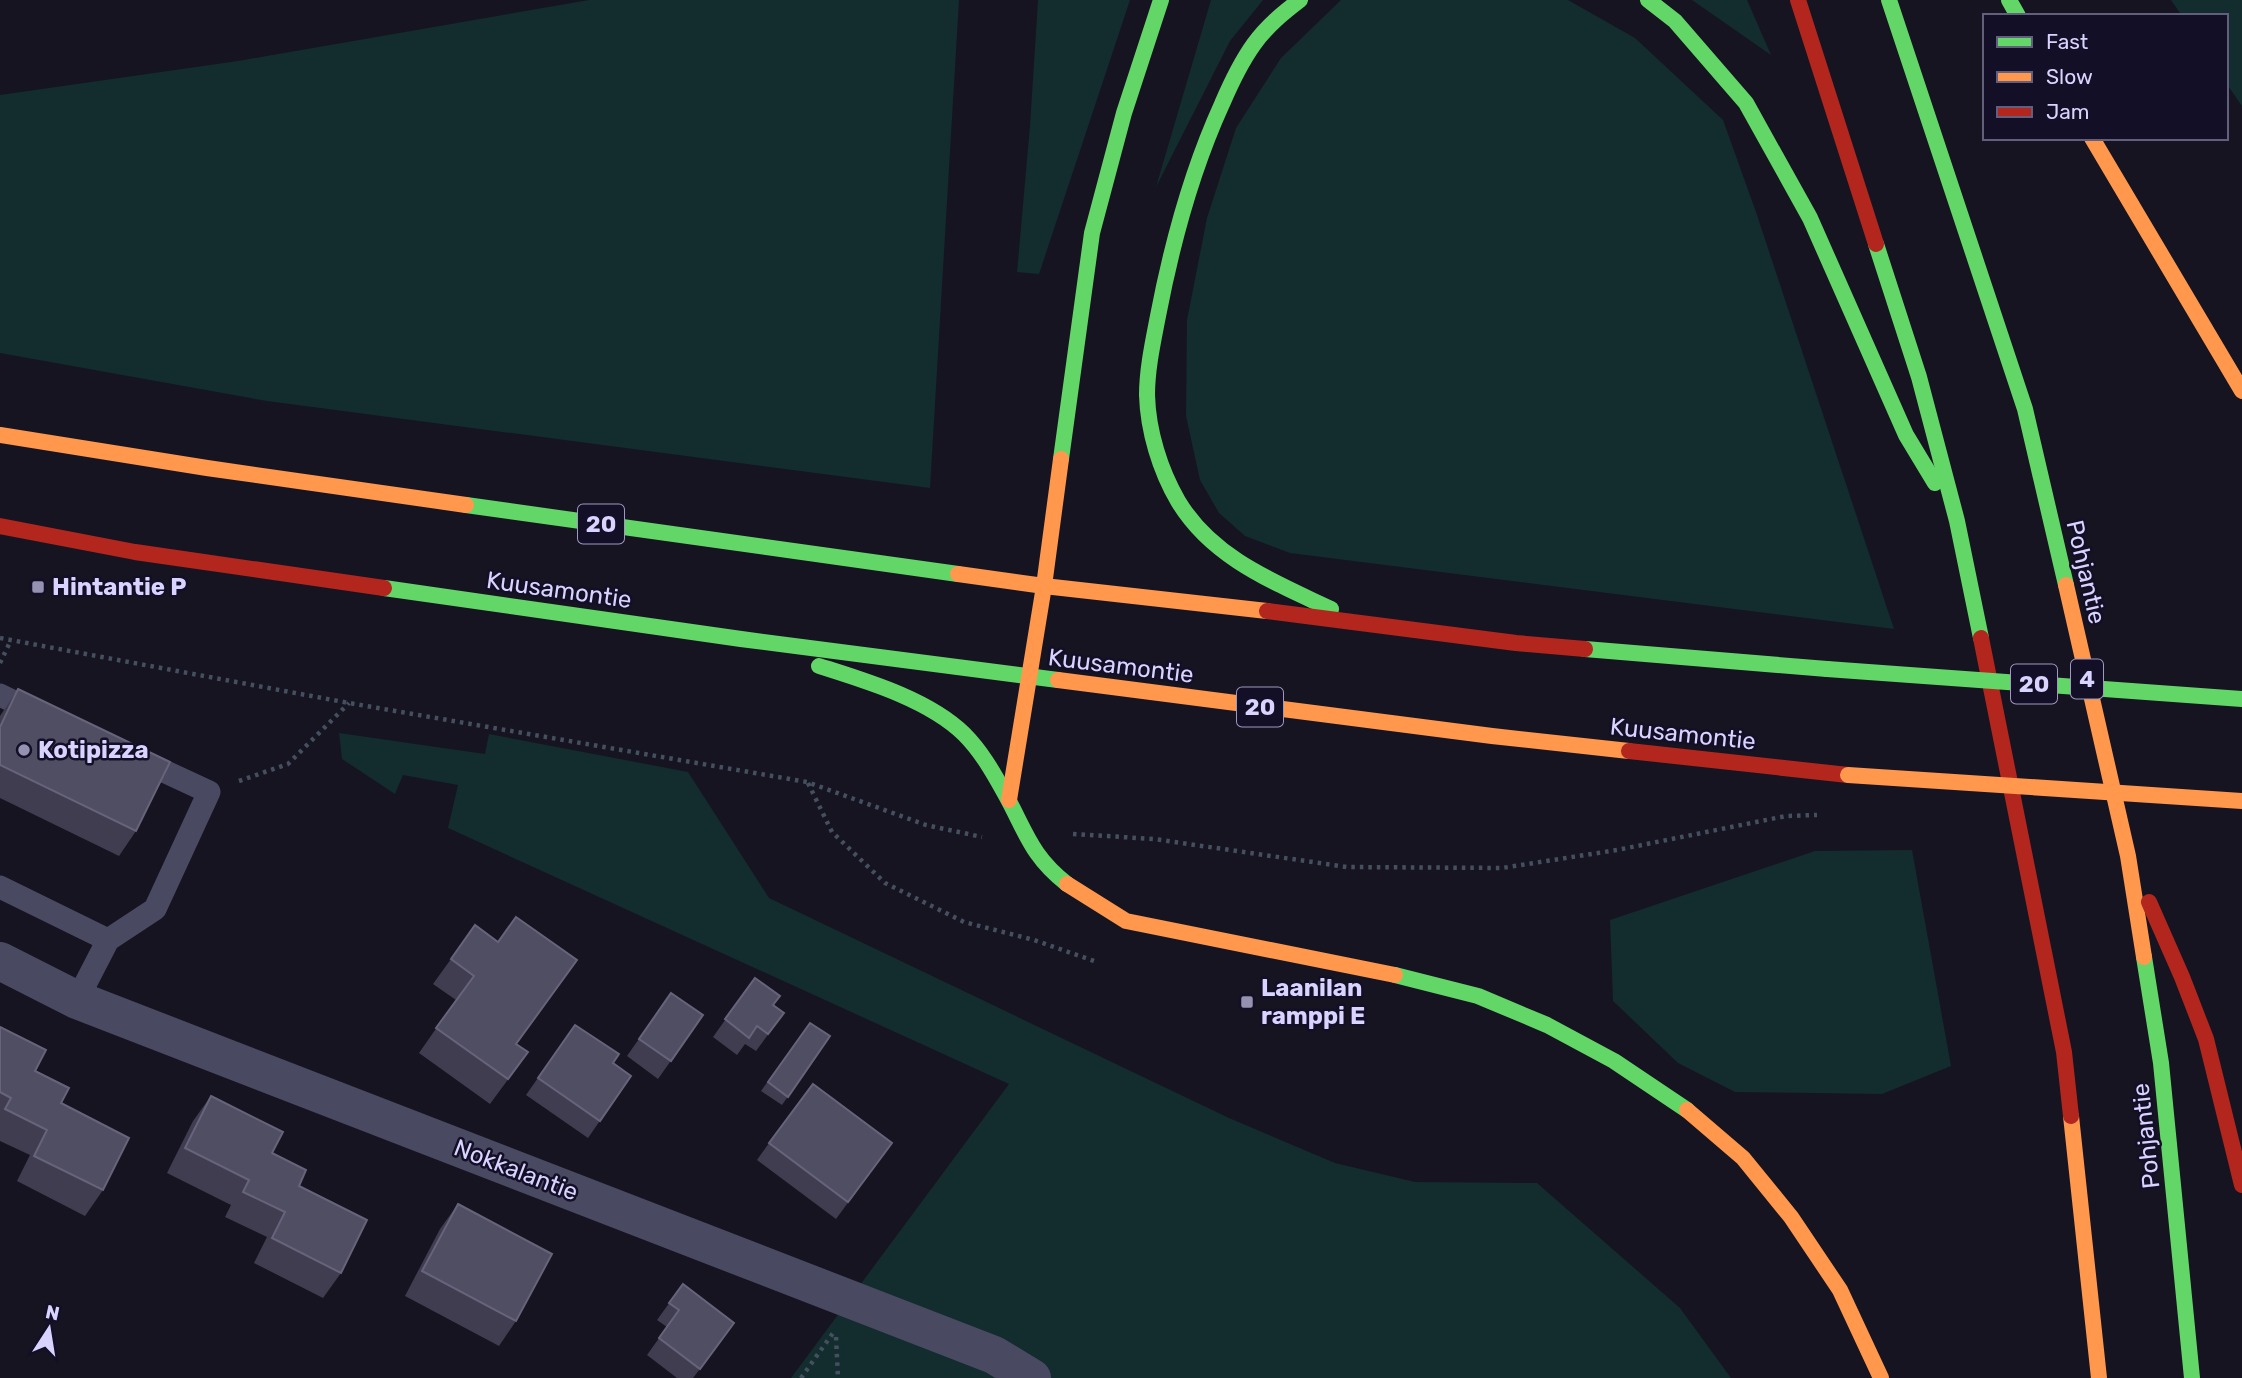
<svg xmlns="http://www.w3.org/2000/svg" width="2242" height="1378" font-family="Rubik,sans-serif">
<rect width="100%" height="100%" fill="#161421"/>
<g fill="#132c2d">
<polygon points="589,0 959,0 930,488 267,401 0,353 0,95 238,61"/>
<polygon points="1038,0 1130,0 1039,274 1017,272 1030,126"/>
<polygon points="1211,0 1263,0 1230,41 1156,187"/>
<polygon points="1341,0 1568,0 1635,38 1723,120 1756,212 1894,629 1290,553 1245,536 1219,513 1200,480 1186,416 1187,320 1207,218 1236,128 1281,58"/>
<polygon points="1692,0 1747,0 1771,55"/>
<polygon points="2171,0 2242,0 2242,106 2226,83 2226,16 2182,16"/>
<polygon points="339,733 485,754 489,734 688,772 769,898 1229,1118 1335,1163 1415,1182 1537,1183 1680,1308 1731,1378 791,1378 1009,1084 448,828 458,785 403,775 395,794 342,759"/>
<polygon points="1912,850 1951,1066 1882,1094 1735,1092 1678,1063 1613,1001 1610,920 1815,851"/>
</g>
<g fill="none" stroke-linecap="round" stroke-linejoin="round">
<g stroke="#44505f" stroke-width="4.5" stroke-dasharray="3.5 5" stroke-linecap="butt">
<polyline points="0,638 349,703 807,782 926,825 982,837"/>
<polyline points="0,663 11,640"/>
<polyline points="239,781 288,764 349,703"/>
<polyline points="808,783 832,832 885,883 964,922 1034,940 1097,962"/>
<polyline points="1073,834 1154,839 1347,867 1502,868 1617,850 1786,816 1817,815"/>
<polyline points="836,1337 838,1378"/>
<polyline points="801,1378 833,1333"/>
</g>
<g stroke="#4a4962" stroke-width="23">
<polyline points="0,695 37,713"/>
<polyline points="0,887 108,940"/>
<polyline points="77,1000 108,940 155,909 209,792 138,759"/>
</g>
<polyline stroke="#4a4962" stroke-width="38" points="0,961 77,1000 994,1355 1032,1378"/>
<g stroke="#63d668" stroke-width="16">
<path d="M1300,0C1283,13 1267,26 1254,44C1241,62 1231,83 1222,104C1191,172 1172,243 1158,316C1153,342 1147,369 1147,395C1148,431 1160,470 1178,501C1212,558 1274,582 1331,609"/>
<polyline points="1648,0 1675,21 1746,103 1810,218 1906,435 1935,483"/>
<polyline points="1889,0 2025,409 2066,585"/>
<polyline points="2009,0 2018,16"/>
<polyline points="1876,244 1919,377 1957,521 1981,638"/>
<polyline points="1061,459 1092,233 1124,113 1161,0"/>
<polyline points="466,505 958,574"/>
<polyline points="384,588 741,639 1058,680"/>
<polyline points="1585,649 1827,669"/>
<path d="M819,666C866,681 928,699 964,734C981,751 993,772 1004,792C1026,831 1030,855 1067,884"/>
<polyline points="2144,957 2161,1063 2192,1378"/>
<polyline points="1395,975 1478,996 1547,1025 1614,1061 1687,1110"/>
</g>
<g stroke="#ff974d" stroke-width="16">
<polyline points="2092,138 2242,391"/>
<polyline points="0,435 207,468 466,505"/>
<polyline points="958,574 1044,586 1267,611"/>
<polyline points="2066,585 2128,856 2144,957"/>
<polyline points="1058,680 1492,736 1629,751"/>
<polyline points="1009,800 1044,586 1061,459"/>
<polyline points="1067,884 1126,921 1395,975"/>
<polyline points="1687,1110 1743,1158 1791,1217 1840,1290 1881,1378"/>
<polyline points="2071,1116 2099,1378"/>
</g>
<g stroke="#b3261e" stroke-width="16">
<polyline points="1798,0 1876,244"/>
<polyline points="0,526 135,552 384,588"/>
<polyline points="1267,611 1516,643 1585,649"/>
<polyline points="1981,638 2064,1052 2071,1116"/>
<polyline points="1629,751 1848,775"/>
<polyline points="2149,902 2182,977 2206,1039 2242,1185"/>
</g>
<polyline stroke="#63d668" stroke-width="16" points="1827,669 2242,699"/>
<polyline stroke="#ff974d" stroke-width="16" points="1848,775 2242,801"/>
</g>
<g fill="#403d50">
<polygon points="18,689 136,831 119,856 0,798 0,716"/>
<polygon points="498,942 517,1044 528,1052 490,1104 419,1053 456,1000 433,984 451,959"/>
<polygon points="755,978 773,1005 784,1013 756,1051 745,1044 737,1055 713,1037"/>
<polygon points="671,993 703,1015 658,1079 627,1056"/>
<polygon points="810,1023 830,1036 782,1105 761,1091"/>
<polygon points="575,1025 613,1063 631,1076 588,1138 526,1095"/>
<polygon points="0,1027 61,1103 103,1190 85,1216 17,1181 30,1155 0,1141"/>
<polygon points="211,1096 272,1153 299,1186 341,1273 323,1298 254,1263 267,1237 225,1217 231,1205 167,1173 193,1121"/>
<polygon points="769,1143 892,1143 836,1219 757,1160"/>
<polygon points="458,1204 516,1321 499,1346 405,1296 440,1229"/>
<polygon points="683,1284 722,1340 693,1378 677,1378 647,1355 667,1327 657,1320"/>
</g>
<g fill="#504e63" stroke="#66637b" stroke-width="2">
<polygon points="18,689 170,762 136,831 0,765 0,727"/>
<polygon points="516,917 577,960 516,1044 528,1052 508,1079 436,1028 474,976 451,959 475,925 498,942"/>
<polygon points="755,978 780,996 773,1005 784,1013 768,1034 757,1026 749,1038 725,1019"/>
<polygon points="671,993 703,1015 671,1061 639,1039"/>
<polygon points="810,1023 830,1036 788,1097 768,1082"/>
<polygon points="575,1025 619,1054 613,1063 631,1076 600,1121 538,1078"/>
<polygon points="0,1027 46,1050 35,1071 69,1088 61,1103 129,1138 103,1190 34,1156 47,1130 5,1109 11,1098 0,1092"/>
<polygon points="813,1084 892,1143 848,1202 769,1143"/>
<polygon points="211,1096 283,1132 272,1153 306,1170 299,1186 367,1220 341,1273 272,1238 285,1212 243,1192 249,1180 185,1148"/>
<polygon points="458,1204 552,1254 516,1321 422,1271"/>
<polygon points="683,1284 734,1323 700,1369 659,1338 679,1310 669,1303"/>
</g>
<g fill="#9591b1" stroke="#130f26" stroke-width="2.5">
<rect x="31" y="580" width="14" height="14" rx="3.5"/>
<circle cx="24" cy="750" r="7"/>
<rect x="1240" y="995" width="14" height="14" rx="3.5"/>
</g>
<g text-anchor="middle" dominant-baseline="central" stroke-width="5" stroke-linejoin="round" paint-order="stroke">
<g fill="#130f26" stroke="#9e99be" stroke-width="2">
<rect x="578" y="504.5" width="46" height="39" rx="5"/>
<rect x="2071" y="659.5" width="32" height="39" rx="5"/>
<rect x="2011" y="664.5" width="46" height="39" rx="5"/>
<rect x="1237" y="687.5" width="46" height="39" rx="5"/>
</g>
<g font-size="23" font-weight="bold" fill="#d9d4ff">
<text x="601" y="524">20</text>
<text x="2087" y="679">4</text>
<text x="2034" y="684">20</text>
<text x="1260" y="707">20</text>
</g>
<g font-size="24" fill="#d9d4ff" stroke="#130f26">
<text transform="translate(2086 572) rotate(77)">Pohjantie</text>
<text transform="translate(559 590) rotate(8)">Kuusamontie</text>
<text transform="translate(1121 666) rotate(7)">Kuusamontie</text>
<text transform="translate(1683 734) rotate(6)">Kuusamontie</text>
<text transform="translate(2146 1136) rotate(-96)">Pohjantie</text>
<text transform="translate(516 1170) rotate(21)">Nokkalantie</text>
</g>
<g font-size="24" font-weight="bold" fill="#d9d4ff" stroke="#130f26" text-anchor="start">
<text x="52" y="587">Hintantie P</text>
<text x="38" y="750">Kotipizza</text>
<text x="1261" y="988">Laanilan<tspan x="1261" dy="28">ramppi E</tspan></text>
</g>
</g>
<rect x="1983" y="14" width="245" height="126" fill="#130f26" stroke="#625e7d" stroke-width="2"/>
<rect x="1997" y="37" width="35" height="10" fill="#63d668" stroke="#625e7d" stroke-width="2"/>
<text x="2046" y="49" font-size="21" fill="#d9d4ff">Fast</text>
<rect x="1997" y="72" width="35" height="10" fill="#ff974d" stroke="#625e7d" stroke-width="2"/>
<text x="2046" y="84" font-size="21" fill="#d9d4ff">Slow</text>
<rect x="1997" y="107" width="35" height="10" fill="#b3261e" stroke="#625e7d" stroke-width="2"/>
<text x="2046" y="119" font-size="21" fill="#d9d4ff">Jam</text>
<g transform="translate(49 1329) rotate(12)" stroke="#130f26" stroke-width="5" paint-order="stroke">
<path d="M0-5L12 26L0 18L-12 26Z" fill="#d9d4ff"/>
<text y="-10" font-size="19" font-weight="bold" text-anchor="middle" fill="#d9d4ff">N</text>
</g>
</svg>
